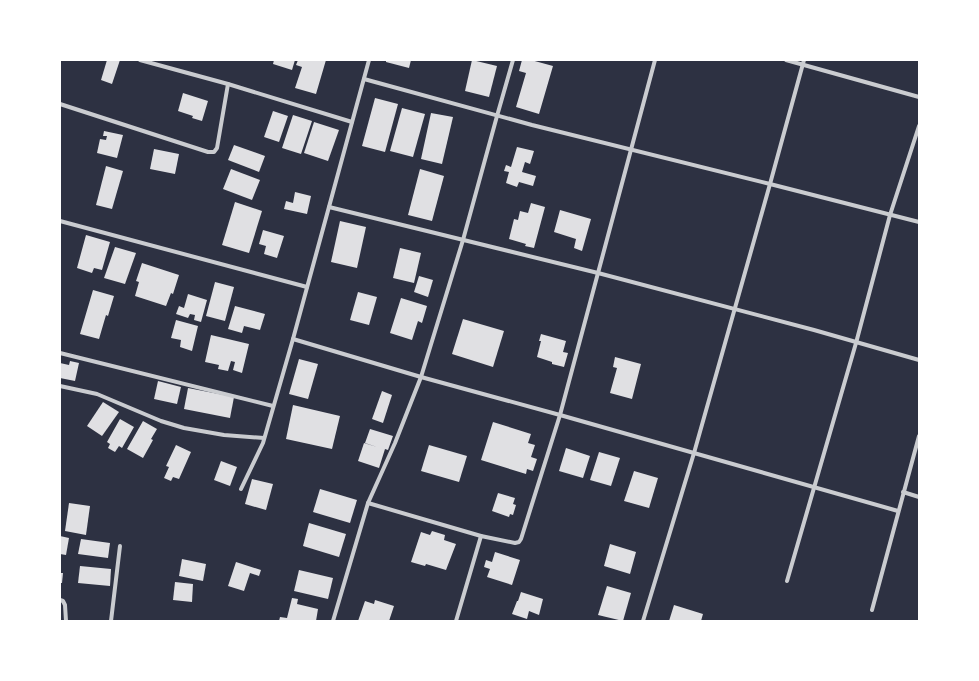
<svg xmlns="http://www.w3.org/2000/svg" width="979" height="681" font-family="'IBM Plex Sans',sans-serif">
<rect width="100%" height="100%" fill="#2d3142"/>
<g fill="#e0e0e3">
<polygon points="107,60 120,60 112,84 101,80"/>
<polygon points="274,60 295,60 292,70 273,64"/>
<polygon points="298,60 326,60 316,94 295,88 302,67 296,65"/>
<polygon points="386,60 411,60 409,68 386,62"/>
<polygon points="472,60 497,66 489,97 465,91"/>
<polygon points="522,60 531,60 553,66 539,114 516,107 526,73 519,71"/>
<polygon points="183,93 208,101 202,121 192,118 193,116 178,111"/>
<polygon points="375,98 398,104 385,152 362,146"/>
<polygon points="402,108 425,114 413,157 390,151"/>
<polygon points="273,111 288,116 279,142 264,137"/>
<polygon points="431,113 453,117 442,164 421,159"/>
<polygon points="293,115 312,121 301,154 282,148"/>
<polygon points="314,122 339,130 328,161 304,153"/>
<polygon points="104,131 123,135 117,158 97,153 100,139 106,140 107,136 103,136"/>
<polygon points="234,145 265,156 259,172 228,160"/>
<polygon points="517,147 534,151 530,164 525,162 522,172 536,176 533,186 519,182 517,187 506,183 509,172 504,171 506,165 511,167"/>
<polygon points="154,149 179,154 175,174 150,169"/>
<polygon points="106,166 123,171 112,209 96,205"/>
<polygon points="231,169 260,180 252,200 223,189"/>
<polygon points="420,169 444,176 432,221 408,215"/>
<polygon points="295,192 311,196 307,214 284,209 286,201 293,203"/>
<polygon points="235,202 262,211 249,253 222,245"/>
<polygon points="531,203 545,207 534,248 525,246 526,244 509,239 514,219 518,220 520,211 528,213"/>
<polygon points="560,210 591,219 582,251 574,248 576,239 554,232"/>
<polygon points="340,221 366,227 357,268 331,262"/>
<polygon points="263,230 284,236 277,258 264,254 266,246 259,244"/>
<polygon points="86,235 110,242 102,270 94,268 92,273 77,268"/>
<polygon points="115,247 136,253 125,284 104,278"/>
<polygon points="400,248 421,253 414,283 393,278"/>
<polygon points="142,263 179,275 173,294 171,293 166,306 135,296 139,282 136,281"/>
<polygon points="419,276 433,280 428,297 414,292"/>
<polygon points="215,282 234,287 225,321 206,316"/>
<polygon points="93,290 114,296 108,316 106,315 99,339 80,334"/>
<polygon points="358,292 377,297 369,325 350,320"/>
<polygon points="188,294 207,300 201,322 194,320 195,315 190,314 188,318 176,314 179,306 184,308"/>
<polygon points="401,298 427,306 422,323 418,321 412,340 390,333"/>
<polygon points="235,306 265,314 260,330 244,326 242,333 228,329"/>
<polygon points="463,319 504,331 493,367 452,354"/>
<polygon points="176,320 198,326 192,351 180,347 181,340 171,338"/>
<polygon points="541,334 566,341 563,352 568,353 564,367 552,364 552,362 537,357 541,341 539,341"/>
<polygon points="211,335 249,344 242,373 233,370 235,362 231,361 228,371 218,369 219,365 205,362"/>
<polygon points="615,357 641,364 632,399 610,393 617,368 613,367"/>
<polygon points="299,359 318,364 308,399 289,394"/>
<polygon points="70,361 79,363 75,381 60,378 60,363 69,365"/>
<polygon points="158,381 181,387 177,404 154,399"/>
<polygon points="188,388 234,397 230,418 184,409"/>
<polygon points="382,391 392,395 383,423 372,419"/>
<polygon points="103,402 119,412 102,436 87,426"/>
<polygon points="293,405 340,416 332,449 286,439"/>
<polygon points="120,419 134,427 122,448 119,446 115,452 108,448 110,444 107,442"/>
<polygon points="143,421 157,429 151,439 153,440 143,458 127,449"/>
<polygon points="493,422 531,434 528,443 535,445 531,457 537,459 533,471 527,469 526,474 481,460"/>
<polygon points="370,429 393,436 388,450 385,449 379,468 358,461 364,443 377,447 365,443"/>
<polygon points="176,445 191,452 179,479 173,477 171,481 164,478 169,467 166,466"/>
<polygon points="429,445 467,456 459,482 421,471"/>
<polygon points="566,448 590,456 583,478 559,471"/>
<polygon points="599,452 620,458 611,486 590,480"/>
<polygon points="221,461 237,467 230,486 214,480"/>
<polygon points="634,471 658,478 649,508 624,501"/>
<polygon points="252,479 273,484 266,510 245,504"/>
<polygon points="320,489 357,500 350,523 313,512"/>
<polygon points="498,493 515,498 513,504 516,505 513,515 510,514 509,517 492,511"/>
<polygon points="69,503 90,506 86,535 65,531"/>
<polygon points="309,523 346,534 339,557 303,546"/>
<polygon points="432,531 445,535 444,540 456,544 446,570 426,564 425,566 411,562 421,532 430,535"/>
<polygon points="60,536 69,538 66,555 60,554"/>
<polygon points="81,539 110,543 108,558 78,554"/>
<polygon points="610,544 636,552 630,574 604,566"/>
<polygon points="495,552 520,560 512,585 487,577 490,569 484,567 486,560 492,562"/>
<polygon points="182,559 206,564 203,581 179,576"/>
<polygon points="236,562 261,570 259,576 250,573 244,591 228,586"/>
<polygon points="80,566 111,569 110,586 78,583"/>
<polygon points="299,570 333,578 328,599 294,591"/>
<polygon points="60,573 63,573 62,583 60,583"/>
<polygon points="175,582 193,584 192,602 173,600"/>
<polygon points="607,586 631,593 623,621 598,615"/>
<polygon points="521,592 543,599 539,615 529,611 527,619 512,614 517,601 518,601"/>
<polygon points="292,598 298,599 297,604 318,609 316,621 279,621 280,617 287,618"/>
<polygon points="375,600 394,606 389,621 358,621 365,601 374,604"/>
<polygon points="674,605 703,614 701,621 669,621"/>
</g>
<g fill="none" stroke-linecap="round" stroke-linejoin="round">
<g stroke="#caccd0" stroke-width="4">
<polyline points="140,60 228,84 352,122"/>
<polyline points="786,60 919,97"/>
<polyline points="364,79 532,125 770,184 919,222"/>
<polyline points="60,104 208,152 214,152 217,148 228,84"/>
<polyline points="329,207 598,273 814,330 919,360"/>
<polyline points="60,221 307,287"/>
<polyline points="293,339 421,377 560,415 898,511"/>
<polyline points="60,353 273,406"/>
<polyline points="60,386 97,394 161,421 184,428 224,435 264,438"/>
<polyline points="241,489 263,443 293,339 369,60"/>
<polyline points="903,492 919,497"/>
<polyline points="368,503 481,536"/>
<polyline points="787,581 856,343 890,215 919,126"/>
<polyline points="60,600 63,601 65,605 66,621"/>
<polyline points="872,610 919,436"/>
<polyline points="111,621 120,546"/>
<polyline points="333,621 368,503 395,443 421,377 463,240 497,116 513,60"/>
<polyline points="456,621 481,536 515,543 519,542 521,539 560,415 655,60"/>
<polyline points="643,621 694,453 770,184 804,60"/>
</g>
</g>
<rect width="979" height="681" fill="none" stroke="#ffffff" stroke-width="122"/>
</svg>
